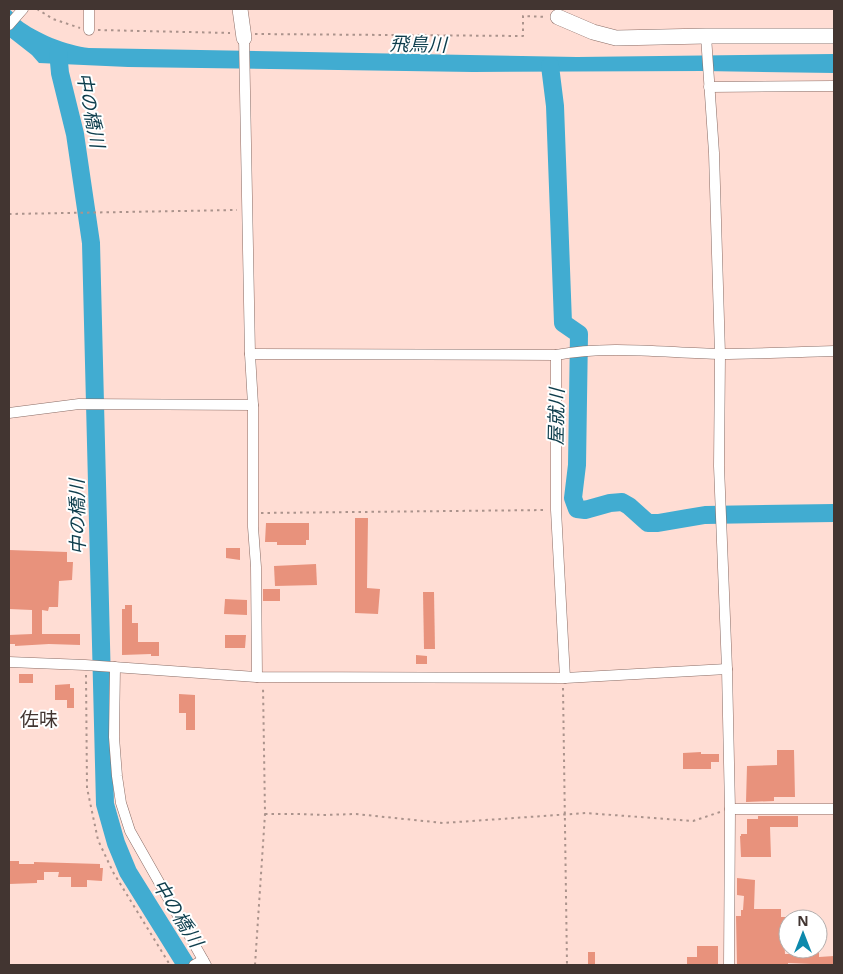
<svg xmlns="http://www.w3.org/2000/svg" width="843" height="974" font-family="'Noto Sans','Noto Sans JP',sans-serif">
<rect width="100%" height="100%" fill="#ffddd4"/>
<path fill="#41acd1" d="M9,9C13,12 16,16 20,20C36,33 68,46 89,48L577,57L834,54V73L703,71L473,72L128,67L39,63L32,55L9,37Z"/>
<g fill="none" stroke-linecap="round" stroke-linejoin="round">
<g stroke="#41acd1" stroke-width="18">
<polyline points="58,51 60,73 75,134 91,243 105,804 116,843 128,872 186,965"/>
<polyline points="550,66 555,106 563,323 579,334 577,465 573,498 577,509 585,510 610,503 622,502 629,506 648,523 658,523 705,515 834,513"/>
</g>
</g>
<g fill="#e8927c">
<polygon points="355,518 368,518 367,588 380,589 378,614 355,613"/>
<polygon points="266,523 309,523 309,540 306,540 306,545 277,545 277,542 265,542"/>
<polygon points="226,548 240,548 240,560 226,558"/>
<polygon points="9,550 67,552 67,562 73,562 72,580 59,581 58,607 49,607 48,611 42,610 42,634 80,634 80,645 49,644 15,646 15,644 10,644 9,635 32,634 32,610 9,609"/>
<polygon points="316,564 317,585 275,586 274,566"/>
<rect x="263" y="589" width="17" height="12"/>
<polygon points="423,592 434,592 435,649 424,649"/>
<polygon points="225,599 247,600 247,615 224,614"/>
<polygon points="125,605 132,605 132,623 138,623 138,642 159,642 159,656 151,656 151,654 122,655 122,609 125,609"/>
<polygon points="225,635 246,635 245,648 225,648"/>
<polygon points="416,655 427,656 427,664 416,664"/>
<rect x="19" y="674" width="14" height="9"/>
<polygon points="70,684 70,688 74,688 74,708 67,708 67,700 55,700 55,685"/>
<polygon points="179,694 195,695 195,730 186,730 186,713 179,713"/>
<polygon points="777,750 794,750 795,797 774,797 774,801 746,802 747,766 777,765"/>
<polygon points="701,752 701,754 719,754 719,762 711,762 711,769 683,769 683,753"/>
<polygon points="758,816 798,816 798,827 770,827 771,857 741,857 740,836 741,836 741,834 747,834 747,819 758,819"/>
<polygon points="9,861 19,861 19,864 34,864 34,862 100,864 100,868 103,868 102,881 87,880 87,887 71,887 71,877 58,877 59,872 44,872 44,880 37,880 37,883 9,884"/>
<polygon points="737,878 755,880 754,909 781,909 781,917 788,917 788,937 784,937 785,954 802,954 802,950 819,950 819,957 834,956 834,965 788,963 788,965 737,964 736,916 741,916 741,910 743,910 744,896 737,895"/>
<polygon points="697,946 718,946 718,965 687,965 687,957 697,957"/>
<rect x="588" y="952" width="7" height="13"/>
</g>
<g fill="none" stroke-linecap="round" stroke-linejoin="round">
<g stroke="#8a6c65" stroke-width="11">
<g id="street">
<polyline points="9,25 23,9"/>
<polyline points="89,30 89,9"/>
<polyline points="706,36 714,153 720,354 719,466 727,669 730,809 729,965"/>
<polyline points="244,38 250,354 253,405 253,527 256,567 257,677"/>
<polyline points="709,87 834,86"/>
<path d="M250,354L556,355C610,345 666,353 720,354C758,354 796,352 834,351"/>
<polyline points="556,355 556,510 565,678"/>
<polyline points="9,413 79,404 253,405"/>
<polyline points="9,662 85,665 257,677 565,678 727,669"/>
<polyline points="115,667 114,737 117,776 121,803 130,831 206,965"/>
<polyline points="730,809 834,809"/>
<polyline points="194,965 203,960"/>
</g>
</g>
<g stroke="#8a6c65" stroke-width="16">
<g id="secondary">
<polyline points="240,9 244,38"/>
<polyline points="558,17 593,32 616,38 706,36 834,36"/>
</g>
</g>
<g stroke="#ab938c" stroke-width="2" stroke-dasharray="2.5 4" stroke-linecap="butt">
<polyline points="37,9 53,19 80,28"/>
<polyline points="98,30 230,33"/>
<polyline points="255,34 523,36 523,16 546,17"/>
<polyline points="9,214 237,210"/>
<polyline points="261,513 547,510"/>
<polyline points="86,675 87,788 98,840 113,872 170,965"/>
<polyline points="563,688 567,965"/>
<polyline points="265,814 297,814 323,815 356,814 443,823 586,813 693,821 720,812"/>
<polyline points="255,965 265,814 263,686"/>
</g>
<use href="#street" stroke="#fff" stroke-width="10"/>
<use href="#secondary" stroke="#fff" stroke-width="15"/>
</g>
<g text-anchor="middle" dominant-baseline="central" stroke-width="4" stroke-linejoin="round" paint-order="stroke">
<g font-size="19" font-style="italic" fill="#0d3d4c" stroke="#fff">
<text transform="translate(418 44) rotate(1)">飛鳥川</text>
<text transform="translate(91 110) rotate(79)">中の橋川</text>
<text transform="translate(556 417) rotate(-89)">屋就川</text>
<text transform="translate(77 517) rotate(-91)">中の橋川</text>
<text transform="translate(178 913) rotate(58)">中の橋川</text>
</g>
<g font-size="19" fill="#423531" stroke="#fff">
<text x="39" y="719">佐味</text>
</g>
</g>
<rect width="843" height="974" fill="none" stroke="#423531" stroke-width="20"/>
<g transform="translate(803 934)"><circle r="24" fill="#ffffff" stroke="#b3aead"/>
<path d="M0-4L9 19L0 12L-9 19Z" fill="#0d89ac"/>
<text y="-8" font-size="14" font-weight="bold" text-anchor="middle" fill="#423531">N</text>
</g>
</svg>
